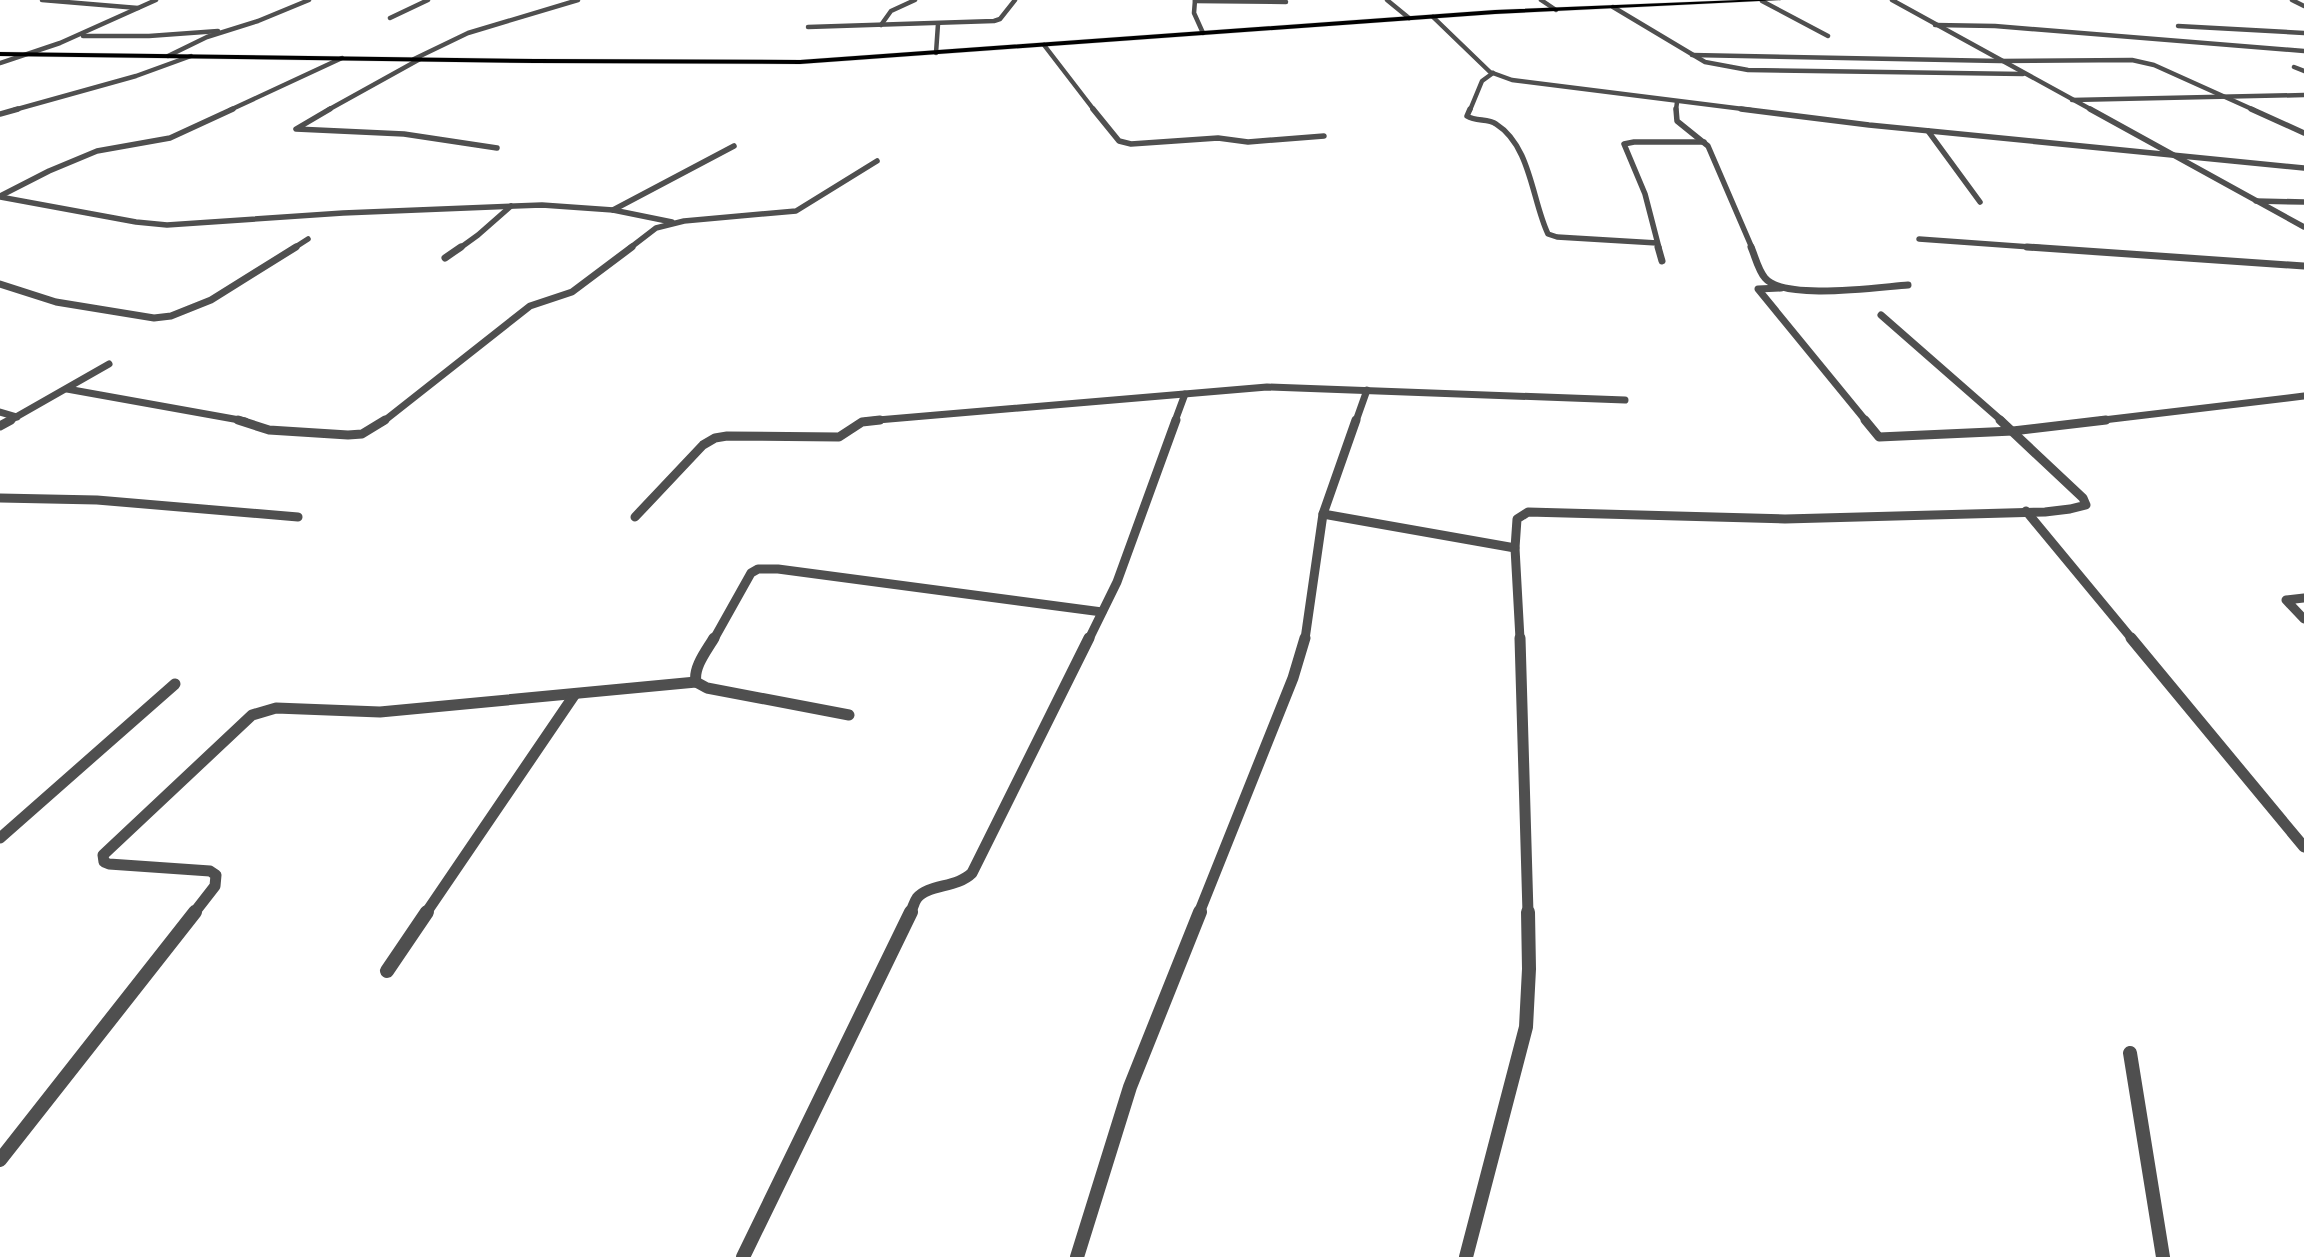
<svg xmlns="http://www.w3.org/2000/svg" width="2304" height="1257" font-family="'Asap Condensed',sans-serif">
<rect width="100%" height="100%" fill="#fff"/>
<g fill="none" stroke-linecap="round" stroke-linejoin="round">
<g stroke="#dbdbdb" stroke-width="1">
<polygon id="trunk" points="1739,0 1781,0 1495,14 800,64 535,63 0,56 0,52 535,59 800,60 1495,10"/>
</g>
<g stroke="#4f4f4f" stroke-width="4.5">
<polyline points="1387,0 1409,18"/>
<polyline points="1762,1 1828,36"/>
<polyline points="1044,45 1094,110"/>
</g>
<g stroke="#4f4f4f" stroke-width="5.5">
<polyline points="1093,109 1119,141 1131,144 1218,138 1248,142 1324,136"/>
<polyline points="2256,201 2304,202"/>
</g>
<g stroke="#4f4f4f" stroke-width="4.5">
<polyline points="42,0 138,8"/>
<polyline points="1195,0 1194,13 1203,33"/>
<polyline points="1541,0 1556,10"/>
<polyline points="2292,0 2304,6"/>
<polyline points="1195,1 1286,2"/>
<polyline points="1613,7 1705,62 1748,70 2023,74"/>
<polyline points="1433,17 1490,72 1512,80 1751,110"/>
<polyline points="390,18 428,0"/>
<polyline points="881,25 891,11 915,0"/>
<polyline points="1935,25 1995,26 2304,51"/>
<polyline points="2178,26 2304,33"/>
<polyline points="808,27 994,21 1000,19 1015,0"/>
<polyline points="83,36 149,36 218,31"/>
<polyline points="936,53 938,24"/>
<polyline points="1692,55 2000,61 2132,60 2154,65 2254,110"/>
<polyline points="168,56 207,37 258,21 309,0"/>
<polyline points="414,59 468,33 578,0"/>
<polyline points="0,63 60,43 156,0"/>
<polyline points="2294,67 2304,71"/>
<polyline points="2072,100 2304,95"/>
<polyline points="14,110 136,76 191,56"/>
<polyline points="230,110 342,58"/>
<polyline points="328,110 420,59"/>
<polyline points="1470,110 1482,81 1493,73"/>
<polyline points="1676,110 1677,102"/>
</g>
<g stroke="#4f4f4f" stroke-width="5.5">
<polyline points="330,109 296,129 404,134 497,148"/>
<path d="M1470,109L1467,116C1476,122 1488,118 1496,124C1531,146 1532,201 1548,234L1557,237L1657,243"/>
<polyline points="1676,109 1677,121 1708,146 1752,248"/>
<polyline points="1741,109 1869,125 2304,168"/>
<polyline points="2251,109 2304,133"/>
<polyline points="0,114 18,109"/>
<polyline points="1928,131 1980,202"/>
<polyline points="0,196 49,171 97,151 170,138 233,109"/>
<polyline points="0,197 136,222 167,225 343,213 542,205 613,210 672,222"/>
<polyline points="613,210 734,146"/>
<polyline points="1919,239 2045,248"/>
<polyline points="294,248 308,239"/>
<polyline points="460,248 478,235 511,206"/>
<polyline points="630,248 656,228 684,221 796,211 877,161"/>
<polyline points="1659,248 1645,194 1624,144 1634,142 1704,142"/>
</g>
<g stroke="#4f4f4f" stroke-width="7">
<polyline points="1658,247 1662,261"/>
<path d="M1751,247C1755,256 1758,270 1765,278C1784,301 1879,287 1908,285"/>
<polyline points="2027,247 2304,266"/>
<polyline points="445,258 461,247"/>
<polyline points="0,284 56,302 154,318 171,316 211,300 296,247"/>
<polyline points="1781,288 1758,289 1866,421"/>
<polyline points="1881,315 2002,421"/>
<polyline points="67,389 245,421"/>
<polyline points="0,412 17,417"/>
<polyline points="9,421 109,364"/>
<polyline points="384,421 530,306 572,292 632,247"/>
<polyline points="866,421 1267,387 1625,400"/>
<polyline points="1175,421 1185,394"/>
<polyline points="1356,421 1367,390"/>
<polyline points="2095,421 2304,396"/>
</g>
<g stroke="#4f4f4f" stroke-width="9">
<polyline points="238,420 269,430 348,435 362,434 385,420"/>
<polyline points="1865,420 1879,437 2013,431 2106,420"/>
<polyline points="0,426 11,420"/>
<polyline points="0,498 97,500 298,517"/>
<polyline points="2026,511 2132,639"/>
<polyline points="1323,514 1515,548"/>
<polyline points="635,517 703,445 715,438 727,436 839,437 862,422 880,420"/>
<polyline points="2304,598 2286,600 2304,619"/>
<polyline points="714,639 751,573 758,569 778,569 1102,612"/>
<polyline points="1089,639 1117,582 1176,420"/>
<polyline points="1305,639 1323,514 1356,420"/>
<polyline points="1520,639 1515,548 1517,519 1528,512 1785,519 2045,512 2070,509 2086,505 2083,498 2000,420"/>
</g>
<g stroke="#4f4f4f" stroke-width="11">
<path d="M714,638C707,650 693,667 696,682L707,688L849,715"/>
<polyline points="1520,638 1528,913"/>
<polyline points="2131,638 2304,847"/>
<polyline points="0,838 175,684"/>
<polyline points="194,913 215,886 216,875 210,871 109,864 104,862 103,855 252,715 276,708 380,712 696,682"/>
<polyline points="426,913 575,694"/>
<path d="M910,913C913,908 914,902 917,898C928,884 957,888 972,873L1089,638"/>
<polyline points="1199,913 1293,678 1305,638"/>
</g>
<g stroke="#4f4f4f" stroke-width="14">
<polyline points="387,971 427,912"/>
<polyline points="2130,1053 2163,1257"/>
<polyline points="0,1160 195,912"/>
<polyline points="743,1257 911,912"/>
<polyline points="1077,1257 1130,1087 1200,912"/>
<polyline points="1466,1257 1526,1027 1529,969 1528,912"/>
</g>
<polyline stroke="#4f4f4f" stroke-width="4.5" points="1892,0 2092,110"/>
<polyline stroke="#4f4f4f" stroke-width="5.5" points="2090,109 2304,227"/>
<use href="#trunk" fill="#000" fill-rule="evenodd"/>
</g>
</svg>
